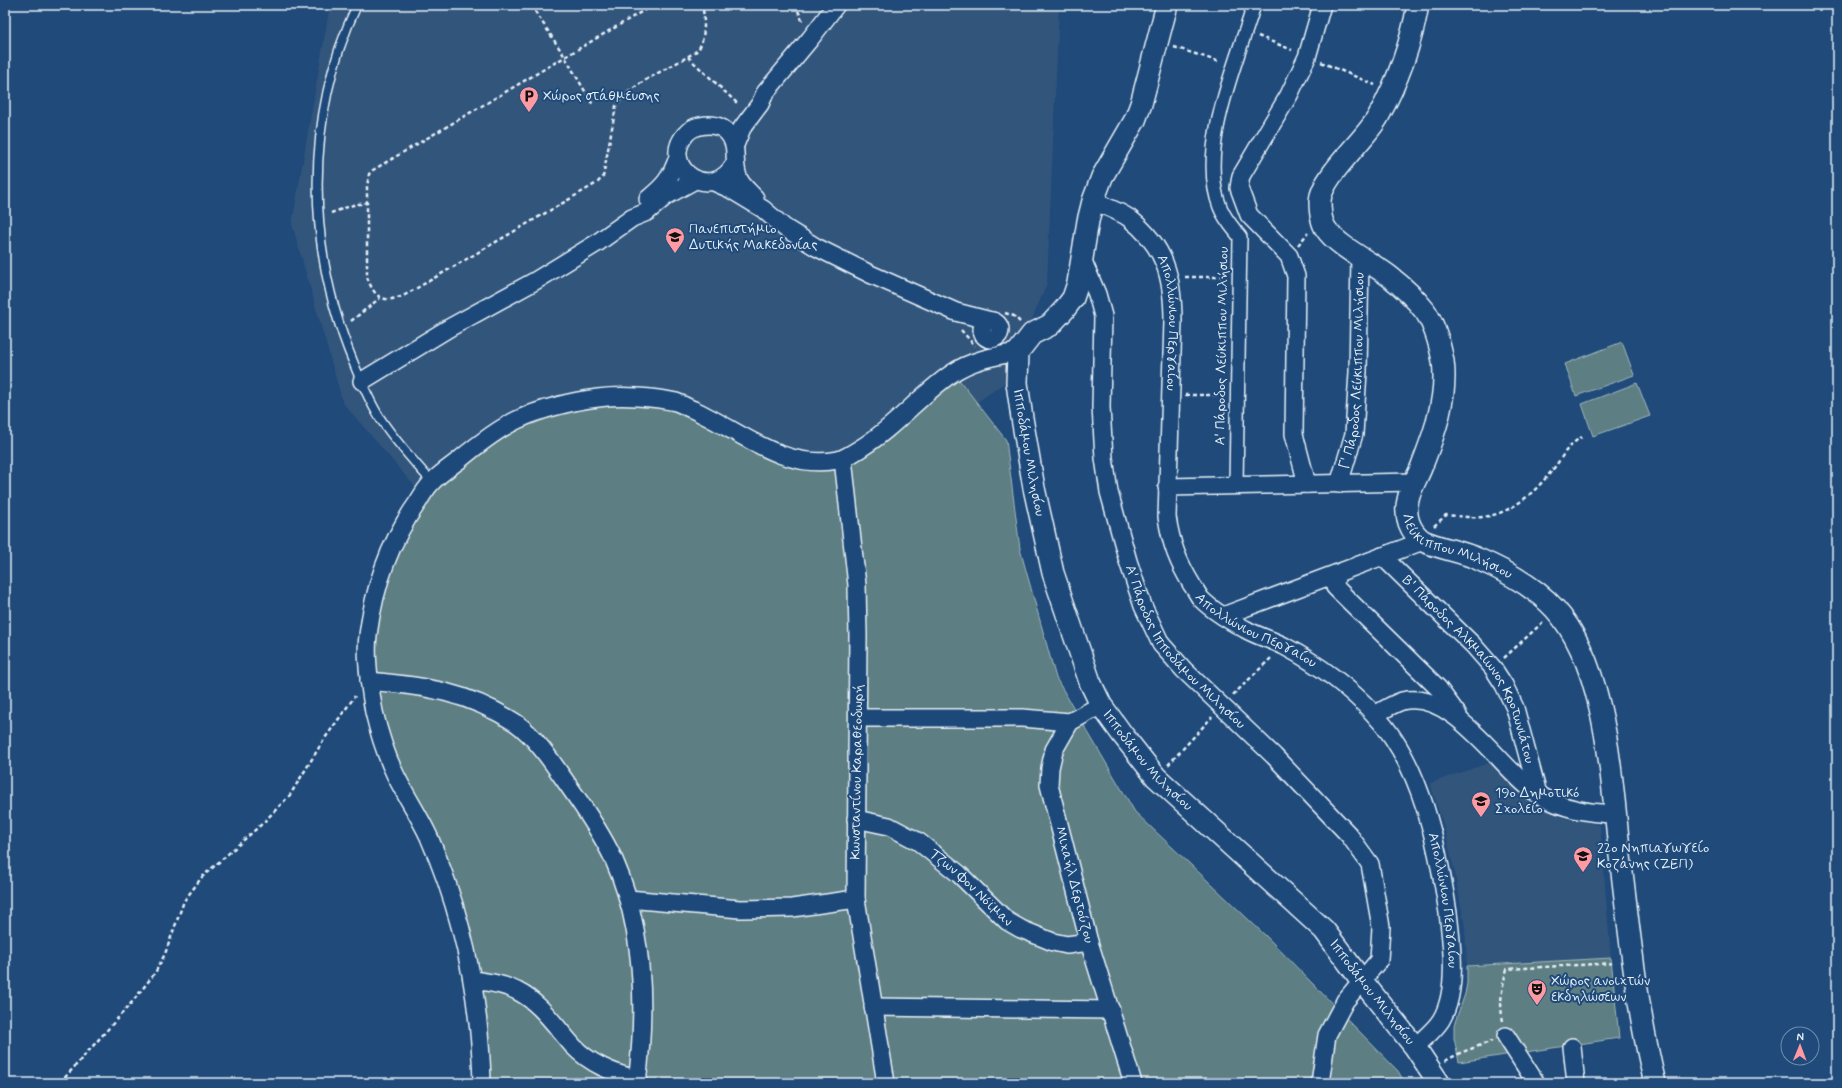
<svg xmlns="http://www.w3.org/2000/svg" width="1842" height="1088" font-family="Mynerve,sans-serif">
<rect width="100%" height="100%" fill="#1f4a7a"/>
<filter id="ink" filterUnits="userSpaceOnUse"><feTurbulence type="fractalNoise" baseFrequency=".025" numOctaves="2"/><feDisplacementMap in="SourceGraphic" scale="8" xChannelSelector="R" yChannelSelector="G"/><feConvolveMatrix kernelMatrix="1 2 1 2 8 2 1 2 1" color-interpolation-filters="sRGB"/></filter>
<g filter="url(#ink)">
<g fill="#32557c">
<polygon points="330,5 1059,5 1047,284 1005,383 817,512 447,524 343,403 292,224"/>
<polygon points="1492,762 1505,778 1522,794 1546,810 1565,818 1600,825 1611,958 1467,966 1465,927 1456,879 1446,834 1430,783"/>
</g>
<g fill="#5d7e82" stroke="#a2b8bd">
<polygon points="1622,342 1634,375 1576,396 1565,364"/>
<polygon points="953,372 1006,440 1020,549 1056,678 1135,812 1267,937 1398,1071 1405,1083 482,1083 463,935 394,772 367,638 407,517 466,455 559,406 677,403 777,453 843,459"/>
<polygon points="1637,383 1650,416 1593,436 1582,404"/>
<polygon points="1611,958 1619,1038 1459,1062 1454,1038 1454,1025 1465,994 1467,983 1467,966"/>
</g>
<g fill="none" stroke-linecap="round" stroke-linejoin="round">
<g stroke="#e8f1f8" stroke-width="11">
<path id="service" d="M357,5C304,118 306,249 354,364C362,383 370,404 382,421C396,442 415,463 432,482"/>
</g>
<g stroke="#e8f1f8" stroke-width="16">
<path id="pedestrian" d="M1236,485L1240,237C1233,228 1224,218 1220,207C1197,149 1237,62 1254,5"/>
</g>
<g stroke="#e8f1f8" stroke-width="20">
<g id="minor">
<polyline points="735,145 742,128 760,104 765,93 810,39 836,5"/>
<path d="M735,163C711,206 659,166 685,135C689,130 694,127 700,126C709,124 719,125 726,131C741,145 731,162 739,179C742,186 750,192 755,198"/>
<polyline points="714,182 730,189 763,209 785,228 816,247 870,274 956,312 991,321"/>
<path d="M648,199C665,185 671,178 678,157"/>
<path id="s1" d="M1093,201C1104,206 1119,211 1129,218C1165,246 1173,277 1173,321L1167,517C1171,544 1178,562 1192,585C1195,589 1198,595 1201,599C1213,611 1230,621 1245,629C1257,636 1272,640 1284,646C1318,664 1348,686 1374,714C1421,763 1438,847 1448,913C1452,945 1458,992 1441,1020C1434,1031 1424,1038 1415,1047"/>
<path id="s2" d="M1083,261L1097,294L1103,316L1101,407L1104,458L1109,492L1128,561L1143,606L1161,644L1184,670L1274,756L1349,835L1370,864L1381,927L1379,960L1345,1001L1327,1035L1320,1083"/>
<circle cx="991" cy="330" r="9"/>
<polyline points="362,381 449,328 535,281 597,243 632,218 647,212 666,196 695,180"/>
<polyline points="843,459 857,585 858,636 856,899 886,1083"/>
<polyline points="1307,484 1294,434 1296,276 1289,256 1249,215 1239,188 1241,176 1289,95 1307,57 1322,5"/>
<path id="s3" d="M1339,484L1354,434L1358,372L1360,257"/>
<polyline points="1167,487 1415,482"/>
<path id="s4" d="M1382,556L1473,645L1493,668L1504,685L1515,708L1538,794"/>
<polyline points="1336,574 1335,587 1438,688 1458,715"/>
<polyline points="1223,616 1423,541"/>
<path d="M369,681C425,686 468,692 516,723C536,737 554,765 568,785C585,809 602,834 614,860C644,928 646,1010 637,1083"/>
<path id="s5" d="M1101,705L1070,722L1054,750L1050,768L1049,785L1089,942L1133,1083"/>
<path d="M1375,715C1383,710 1393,704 1402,701C1455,689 1501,771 1539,795C1563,809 1588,813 1615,814"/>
<polyline points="858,718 1022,718 1070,722"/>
<path id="s6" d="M856,819L889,826L919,842L959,874L1007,921L1021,929L1053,942L1067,945L1089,942"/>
<polyline points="628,899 740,909 792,908 856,899"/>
<path d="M473,980C487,982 504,984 517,991C541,1003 555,1026 573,1046C589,1063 614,1074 637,1079"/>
<polyline points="873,1007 1111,1010"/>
<polyline points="1506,1036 1536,1083"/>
<polyline points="1572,1047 1576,1083"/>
<path d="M482,1083C480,998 463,915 429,837C419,815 405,795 395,774C386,755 379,733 374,712C370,689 365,658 368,635C374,588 390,541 418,502C422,495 427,487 433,481C440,474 450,467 458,461C476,446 496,430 517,420C540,409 573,401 598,398C621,395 654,397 676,402C682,404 688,408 694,410C740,431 784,471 838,460C846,458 853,453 861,448C894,428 919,396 951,374C971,360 995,356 1018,352"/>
</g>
</g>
<g stroke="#e8f1f8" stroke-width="24">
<g id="tertiary">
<path id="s7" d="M1167,5L1141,104L1135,120L1102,177L1093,201L1088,221L1078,283L1073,298L1064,310L1050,325L1032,334L1018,352L1017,383L1022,418L1034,488L1053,573L1090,682L1101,705L1122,734L1156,777L1324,930L1362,981L1415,1047L1439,1083"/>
<path id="s8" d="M1418,5C1411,44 1397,83 1378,117C1365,140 1321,177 1320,201C1320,210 1321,222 1326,229C1337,246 1372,263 1389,276C1402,286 1415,298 1425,311C1434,324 1440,345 1443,361C1448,397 1434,435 1421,468C1417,478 1410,489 1408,500C1404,516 1410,532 1423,541C1441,549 1461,551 1478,559C1506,571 1535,587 1555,609C1606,665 1611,776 1619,848C1629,927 1636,1006 1655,1083"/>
</g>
</g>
<g stroke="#e8f1f8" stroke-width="2.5" stroke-dasharray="4 3" stroke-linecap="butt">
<polyline points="531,5 565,57 593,105"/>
<path d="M653,5L373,170L369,174L367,187V277C375,299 384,304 405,295L597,183L603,177L616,106C631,82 674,67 698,50C706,37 704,22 703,8L705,5"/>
<polyline points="794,5 801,16 802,23"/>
<polyline points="1258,36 1292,50"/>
<polyline points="1174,47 1220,62"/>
<polyline points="688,57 739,105"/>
<polyline points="1321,62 1375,85"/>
<polyline points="331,213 353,205 367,203"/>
<polyline points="1298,245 1308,233"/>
<polyline points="1185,277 1226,277"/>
<polyline points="1005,313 1014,316 1020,322"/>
<polyline points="351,321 380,298"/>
<polyline points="961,330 975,346"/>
<polyline points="1185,395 1224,395"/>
<path d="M1434,526L1446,515C1459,516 1476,519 1489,516C1515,511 1538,489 1554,468C1565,454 1565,447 1582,437"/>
<polyline points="1504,658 1543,622"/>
<polyline points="1233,695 1271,658"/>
<polyline points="1168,765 1212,717"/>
<path d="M1503,1021C1499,1003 1502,986 1507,969L1615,963"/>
<polyline points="1445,1061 1460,1053 1492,1041"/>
<polyline points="60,1083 133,1001 155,973 165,954 184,901 202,877 263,823 290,795 323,741 355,696"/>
</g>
<use href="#service" stroke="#1f4a7a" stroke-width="8"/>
<use href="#pedestrian" stroke="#1f4a7a" stroke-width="13"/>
<use href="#minor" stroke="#1f4a7a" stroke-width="17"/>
<use href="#tertiary" stroke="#1f4a7a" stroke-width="21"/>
</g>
</g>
<defs>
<g id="parking-pin" transform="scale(1)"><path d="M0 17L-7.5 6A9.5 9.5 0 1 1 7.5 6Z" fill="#ff9aa2" stroke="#1f4a7a"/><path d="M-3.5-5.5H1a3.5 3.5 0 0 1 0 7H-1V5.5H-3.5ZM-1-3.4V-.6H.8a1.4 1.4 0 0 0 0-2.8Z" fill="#111"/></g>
<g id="university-pin" transform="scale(1)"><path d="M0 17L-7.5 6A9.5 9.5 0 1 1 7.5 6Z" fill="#ff9aa2" stroke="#1f4a7a"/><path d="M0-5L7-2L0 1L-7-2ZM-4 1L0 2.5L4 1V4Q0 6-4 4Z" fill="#111"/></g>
<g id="school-pin" transform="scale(1)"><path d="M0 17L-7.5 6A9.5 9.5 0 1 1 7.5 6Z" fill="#ff9aa2" stroke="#1f4a7a"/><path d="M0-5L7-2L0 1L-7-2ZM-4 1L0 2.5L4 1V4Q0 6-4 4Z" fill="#111"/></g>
<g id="theatre-pin" transform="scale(1)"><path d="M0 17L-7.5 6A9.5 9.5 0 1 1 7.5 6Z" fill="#ff9aa2" stroke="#1f4a7a"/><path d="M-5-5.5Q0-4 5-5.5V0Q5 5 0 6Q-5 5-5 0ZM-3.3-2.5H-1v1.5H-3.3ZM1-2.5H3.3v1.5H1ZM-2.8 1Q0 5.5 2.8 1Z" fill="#111"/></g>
</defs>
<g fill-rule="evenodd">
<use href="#parking-pin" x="529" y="96"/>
<use href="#university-pin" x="675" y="237"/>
<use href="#school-pin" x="1481" y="801"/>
<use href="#school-pin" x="1583" y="856"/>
<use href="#theatre-pin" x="1537" y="989"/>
</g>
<g text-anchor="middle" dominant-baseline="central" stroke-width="4" stroke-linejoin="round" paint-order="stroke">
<g font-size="14" fill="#e8f1f8" stroke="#1f4a7a" text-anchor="start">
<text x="543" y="96">Χώρος στάθμευσης</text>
<text x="689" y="229">Πανεπιστήμιο<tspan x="689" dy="16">Δυτικής Μακεδονίας</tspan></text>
<text x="1495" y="793">19ο Δημοτικό<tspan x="1495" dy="16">Σχολείο</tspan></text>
<text x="1597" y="848">22ο Νηπιαγωγείο<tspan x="1597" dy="16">Κοζάνης (ΖΕΠ)</tspan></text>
<text x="1551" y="981">Χώρος ανοιχτών<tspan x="1551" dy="16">εκδηλώσεων</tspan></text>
</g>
<g font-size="14" fill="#e8f1f8" stroke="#1f4a7a">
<text stroke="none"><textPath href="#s1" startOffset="158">Απολλώνιου Περγαίου</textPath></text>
<text transform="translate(1222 346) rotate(-89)">Α' Πάροδος Λεύκιππου Μιλήσιου</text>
<text stroke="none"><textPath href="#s3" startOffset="115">Γ' Πάροδος Λεύκιππου Μιλήσιου</textPath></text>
<text stroke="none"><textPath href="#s7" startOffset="490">Ιπποδάμου Μιλησίου</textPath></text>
<text stroke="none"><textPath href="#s8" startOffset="657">Λεύκιππου Μιλήσιου</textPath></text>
<text stroke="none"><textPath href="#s1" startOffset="506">Απολλώνιου Περγαίου</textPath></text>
<text stroke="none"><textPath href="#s2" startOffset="412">Α' Πάροδος Ιπποδάμου Μιλησίου</textPath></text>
<text stroke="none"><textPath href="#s4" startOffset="146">Β' Πάροδος Αλκμαίωνος Κροτωνιάτου</textPath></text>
<text stroke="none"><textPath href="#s7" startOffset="826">Ιπποδάμου Μιλησίου</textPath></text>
<text transform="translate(857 772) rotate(-89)">Κωνσταντίνου Καραθεοδωρή</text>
<text stroke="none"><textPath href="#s5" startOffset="206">Μιχαήλ Δερτούζου</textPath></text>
<text stroke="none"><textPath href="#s6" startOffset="137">Τζων Φον Νόϊμαν</textPath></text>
<text stroke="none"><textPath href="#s1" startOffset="854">Απολλώνιου Περγαίου</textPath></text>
<text stroke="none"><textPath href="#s7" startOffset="1150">Ιπποδάμου Μιλησίου</textPath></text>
</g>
</g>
<rect width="1842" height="1088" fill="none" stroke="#1f4a7a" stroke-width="20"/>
<rect x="10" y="10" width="1822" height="1068" fill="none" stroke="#e8f1f8" stroke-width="1.5" filter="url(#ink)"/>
<g transform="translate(1800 1046) rotate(1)"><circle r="19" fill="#1f4a7a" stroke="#6f8dac"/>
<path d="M0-3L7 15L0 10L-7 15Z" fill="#ff9aa2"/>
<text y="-6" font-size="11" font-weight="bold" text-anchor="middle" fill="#e8f1f8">N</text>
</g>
</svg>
